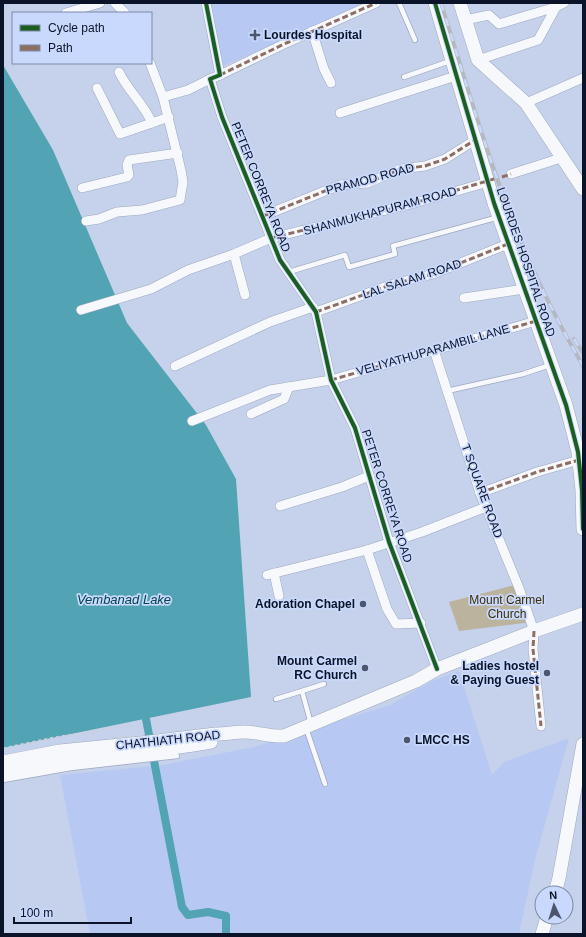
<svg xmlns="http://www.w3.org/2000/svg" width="586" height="937" font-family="Helvetica,sans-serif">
<rect width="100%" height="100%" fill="#c6d2ec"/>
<g fill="#b7c9f2">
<polygon points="210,3 368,3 221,67"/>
<polygon points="459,671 492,775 504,762 569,738 535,860 519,934 90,934 60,775 162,765 254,747 390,705 432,681"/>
</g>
<polygon fill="#bcb39e" points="519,584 533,622 459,631 449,602"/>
<polygon fill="#52a3b3" points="3,65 53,150 127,323 206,425 236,479 251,697 3,748"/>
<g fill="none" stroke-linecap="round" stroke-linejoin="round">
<polyline stroke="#52a3b3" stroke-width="8" points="146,719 182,907 188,915 208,912 226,916 226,934"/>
<g stroke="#9da7bd" stroke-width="6">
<g id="lane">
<polyline points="399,3 415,40"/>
<polyline points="404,77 450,61"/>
<polyline points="289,272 345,255 349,267 395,254 393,246 499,217"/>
<polyline points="447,391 523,374 550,365"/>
<polyline points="276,699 302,691"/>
<polyline points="311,724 302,691 324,684"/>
<polyline points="306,728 325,784"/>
<polyline points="3,780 71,768 177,756"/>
</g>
</g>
<g stroke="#9da7bd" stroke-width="10">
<g id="street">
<polyline points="115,3 125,13"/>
<polyline points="206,3 220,75 210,79 222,117 280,260 316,312 331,380 355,428 389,542 437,669"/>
<polyline points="66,13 100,3"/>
<polyline points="465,20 489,15 499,24 556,7 564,3"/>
<polyline points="312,31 324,69 331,83"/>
<polyline points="478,60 538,40 556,7"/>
<polyline points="150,63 163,97"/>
<path d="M119,72C128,91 144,104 152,123"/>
<polyline points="220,75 282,45 376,3"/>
<polyline points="97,88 120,134 169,117"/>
<polyline points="526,103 583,78"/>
<polyline points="340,113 456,76"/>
<polyline points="511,174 561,158"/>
<polyline points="82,188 127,177 129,175 127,165 129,160 178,153"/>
<polyline points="263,216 340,185 367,183 401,169 425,166 445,159 475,140"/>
<polyline points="86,221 99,219 117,212 142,210 180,200 183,182 181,170 163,97 188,90 210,79"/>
<polyline points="234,254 245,295"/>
<polyline points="464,298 524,289"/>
<polyline points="81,310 151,289 188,270 234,254 271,238 411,204 488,182"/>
<polyline points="316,312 393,284 433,274 508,244"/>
<polyline points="434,350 480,493 519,588 534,631 533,649 541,726"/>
<polyline points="175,366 270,322 313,307"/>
<polyline points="251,414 284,399 289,387"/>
<polyline points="192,421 270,390 331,380 536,321"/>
<polyline points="480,493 537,472 579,460"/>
<polyline points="280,506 342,487 369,476"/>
<polyline points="274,573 279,596"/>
<polyline points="267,575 367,550"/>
<polyline points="421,623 396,624 387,609 367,550 422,532 486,507"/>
</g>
</g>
<g stroke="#9da7bd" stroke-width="14">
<g id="secondary">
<polyline points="435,3 494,203 566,405 578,452 582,490 583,529"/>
<polyline points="460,3 478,60 526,103 583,189"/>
<path d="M3,762L60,751L141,743L216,734C226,734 235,732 244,732C258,732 270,737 284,736L416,681L437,669L534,631L583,614"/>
<path d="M3,772C72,759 142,754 211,742"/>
<polyline points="555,893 559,878 583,744"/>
<polyline points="542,934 547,917"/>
</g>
</g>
<polyline stroke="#cbcfd7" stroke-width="1.5" stroke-dasharray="3 3" stroke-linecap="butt" points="3,748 55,737 130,726 135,734"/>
<use href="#lane" stroke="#f6f8fc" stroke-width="4.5"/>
<use href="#street" stroke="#f6f8fc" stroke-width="9"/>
<use href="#secondary" stroke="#f6f8fc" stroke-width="13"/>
<g stroke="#b5b8c0" stroke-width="4">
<g id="rail">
<path d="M441,3C468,88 492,175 528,258C544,295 563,331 583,366"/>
<polyline points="574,339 583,353"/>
</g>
</g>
<use href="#rail" stroke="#c9d9fd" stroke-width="2.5" stroke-dasharray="8" stroke-linecap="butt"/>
<g stroke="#8d6e63" stroke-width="3" stroke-dasharray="6 3" stroke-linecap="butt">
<polyline points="220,75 282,45 376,3"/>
<polyline points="502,177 511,174"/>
<polyline points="263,216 340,185 367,183 401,169 425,166 445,159 475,140"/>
<polyline points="271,238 411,204 497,178"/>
<polyline points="316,312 393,284 433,274 508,244"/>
<polyline points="331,380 536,321"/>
<polyline points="480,493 537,472 579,460"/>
<polyline points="534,631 533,649 541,726"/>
</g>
<g stroke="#c9d9fd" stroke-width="6">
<g id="cycleway">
<polyline points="206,3 220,75 210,79 222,117 280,260 316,312 331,380 355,428 389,542 437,669"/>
<polyline points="435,3 494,203 566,405 578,452 582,490 583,529"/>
</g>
</g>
<use href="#cycleway" stroke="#1b5e20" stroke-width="4"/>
</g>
<g fill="#4c566d" stroke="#c9d9fd" stroke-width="1.5">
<path d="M253 29h4v4h4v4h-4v4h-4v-4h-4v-4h4z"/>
<circle cx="363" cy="604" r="4"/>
<circle cx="365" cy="668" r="4"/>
<circle cx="547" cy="673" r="4"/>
<circle cx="407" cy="740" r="4"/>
</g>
<g text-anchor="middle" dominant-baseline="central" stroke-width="3.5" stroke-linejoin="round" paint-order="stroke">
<g font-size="12" font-weight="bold" fill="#0b1328" stroke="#c9d9fd" text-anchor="end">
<text x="264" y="35" text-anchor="start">Lourdes Hospital</text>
<text x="355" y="604">Adoration Chapel</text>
<text x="357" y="661">Mount Carmel<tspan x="357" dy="14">RC Church</tspan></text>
<text x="539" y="666">Ladies hostel<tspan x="539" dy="14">&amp; Paying Guest</tspan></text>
<text x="415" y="740" text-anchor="start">LMCC HS</text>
</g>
<g font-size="12" fill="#0b1328" stroke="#c9d9fd">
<text transform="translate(370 179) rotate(-15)">PRAMOD ROAD</text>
<text transform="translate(261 187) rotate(68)">PETER CORREYA ROAD</text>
<text transform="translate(380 211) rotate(-15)">SHANMUKHAPURAM ROAD</text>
<text transform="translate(526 262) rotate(71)">LOURDES HOSPITAL ROAD</text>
<text transform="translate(412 279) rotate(-18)">LAL SALAM ROAD</text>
<text transform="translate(433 350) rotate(-16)">VELIYATHUPARAMBIL LANE</text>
<text transform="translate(482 491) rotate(70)">T SQUARE ROAD</text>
<text transform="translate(387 496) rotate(72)">PETER CORREYA ROAD</text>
<text transform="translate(168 740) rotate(-6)">CHATHIATH ROAD</text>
</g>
<g font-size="12" fill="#3c2c03" stroke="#c9d9fd">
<text x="507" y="600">Mount Carmel<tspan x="507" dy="14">Church</tspan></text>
</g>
<g font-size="13" font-style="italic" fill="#03444b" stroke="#c9d9fd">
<text x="124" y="599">Vembanad Lake</text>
</g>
</g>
<rect width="586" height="937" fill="none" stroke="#0b1328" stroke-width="8"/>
<rect x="12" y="12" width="140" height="52" fill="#c9d9fd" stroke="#7d8aa8"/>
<rect x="20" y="25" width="20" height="6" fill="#1b5e20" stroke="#7d8aa8"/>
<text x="48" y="32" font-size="12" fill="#0b1328">Cycle path</text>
<rect x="20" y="45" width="20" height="6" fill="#8d6e63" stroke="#7d8aa8"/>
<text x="48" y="52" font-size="12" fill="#0b1328">Path</text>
<g transform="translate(554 905) rotate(356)"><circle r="19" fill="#c9d9fd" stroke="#7d8aa8"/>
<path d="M0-3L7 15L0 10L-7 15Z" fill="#4c566d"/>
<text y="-6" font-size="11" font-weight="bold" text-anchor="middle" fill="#0b1328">N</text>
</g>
<path d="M14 917v6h117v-6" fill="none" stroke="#0b1328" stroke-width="2"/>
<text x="20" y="917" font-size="12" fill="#0b1328" stroke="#c9d9fd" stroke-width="3" paint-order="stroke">100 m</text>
</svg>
